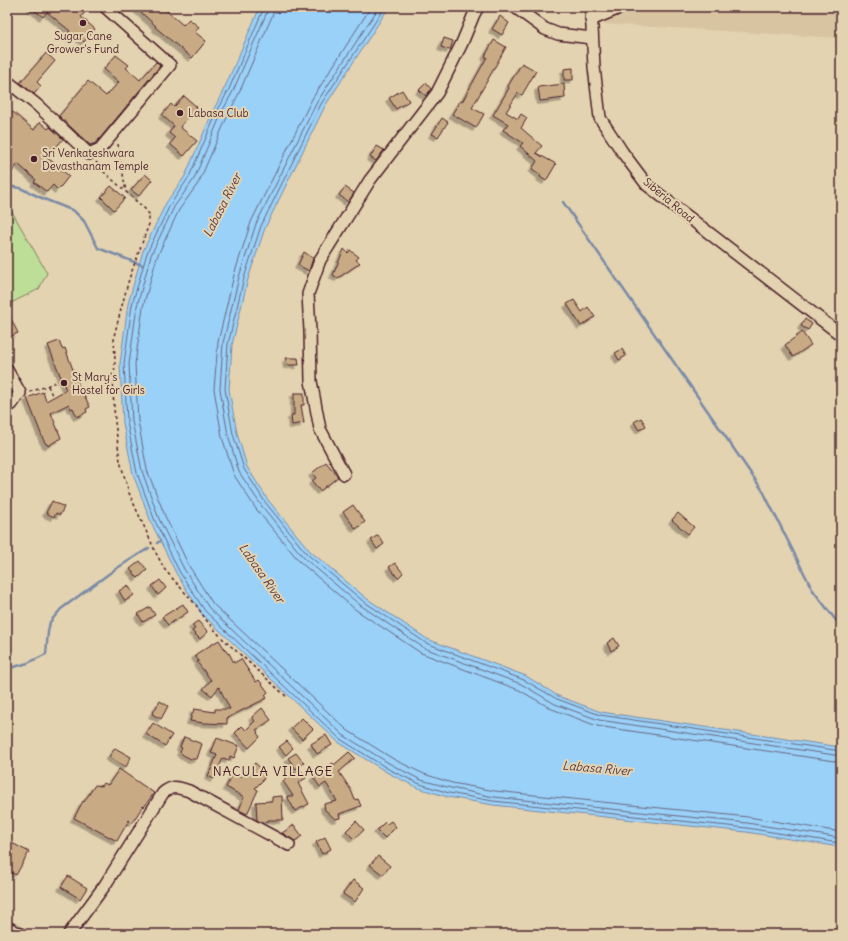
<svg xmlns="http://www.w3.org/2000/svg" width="848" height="941" font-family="Delius,sans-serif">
<defs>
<filter id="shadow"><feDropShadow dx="-3.5" dy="3.5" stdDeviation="0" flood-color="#0004"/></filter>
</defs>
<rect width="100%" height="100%" fill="#e4d3b0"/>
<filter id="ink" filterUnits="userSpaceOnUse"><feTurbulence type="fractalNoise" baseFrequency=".025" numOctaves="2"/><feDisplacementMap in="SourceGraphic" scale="8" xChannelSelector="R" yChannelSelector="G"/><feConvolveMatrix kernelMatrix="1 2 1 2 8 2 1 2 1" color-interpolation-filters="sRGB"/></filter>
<g filter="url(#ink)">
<polygon fill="#d9c4a1" points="602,7 841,7 841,38 603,24"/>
<polygon fill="#bdde97" stroke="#847e61" points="7,203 47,273 39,289 13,302 7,301"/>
<polygon fill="#99d1f9" stroke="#798aa7" points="260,7 389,7 325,106 265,228 248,279 232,345 229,390 237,433 247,467 268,500 310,551 366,598 427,639 526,676 558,696 601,712 841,747 841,849 833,846 746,832 493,805 448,797 418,788 388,773 338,742 202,614 176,573 151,522 133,474 123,423 120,364 128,304 143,251 166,203 185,176 214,109 225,87"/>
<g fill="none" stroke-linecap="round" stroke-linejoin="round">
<g stroke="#6a667d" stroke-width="1">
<polyline points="263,7 263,10 229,89 218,110 189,177 170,205 147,253 132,305 124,364 127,422 137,473 155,521 179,571 205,611 340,739 390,770 420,784 449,793 493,801 747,828 833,842 841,844"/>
<polyline points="268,7 267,12 233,91 222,112 194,179 174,207 151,255 137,306 129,364 132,421 142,471 159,519 184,569 209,608 343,735 392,765 421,780 451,788 494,797 747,823 834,837 841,839"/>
<polyline points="274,7 273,14 239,93 228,115 199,182 179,210 157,257 143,307 135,364 138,421 147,470 165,516 189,566 213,604 347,730 395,760 424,774 452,783 495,791 748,817 835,831 841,833"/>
<polyline points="371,7 312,99 251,222 234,275 218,342 214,389 222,437 234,475 256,509 300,562 356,610 421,653 519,690 552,709 597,726 841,762"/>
<polyline points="379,7 317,102 256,224 239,277 223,343 220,389 228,435 239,472 261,505 304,558 360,605 424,648 521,684 555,704 599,720 841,756"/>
<polyline points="385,7 321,104 261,226 244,278 228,344 225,389 233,434 244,469 265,502 307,554 363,601 426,643 524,680 557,699 600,715 841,751"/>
</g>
<g stroke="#798aa7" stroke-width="2.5">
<polyline points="7,186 20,188 44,199 74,211 84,221 98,248 142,265"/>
<polyline points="563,202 763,491 812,589 841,627"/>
<polyline points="157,543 160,541"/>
<polyline points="7,669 28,663 46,654 48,632 50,622 61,609 114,570 149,548"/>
</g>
</g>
<g fill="#c8ab85" stroke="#4a1f2b" filter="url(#shadow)">
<polygon points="30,7 89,7 81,17 95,29 84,42 76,35 72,40 66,35 70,31 47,12 43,17"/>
<polygon points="135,7 162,7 183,25 189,19 199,27 195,32 206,41 192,58 155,27 156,26"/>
<polygon points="500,16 509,23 502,35 492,29"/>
<polygon points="444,38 453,41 450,50 441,47"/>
<polygon points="494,40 506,47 472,108 484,114 476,128 452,114 460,101 462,102 487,57 485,56"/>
<polygon points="46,53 55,61 37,82 41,86 34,94 20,83"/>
<polygon points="116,55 129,65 126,68 140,80 156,62 160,66 96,143 90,145 59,116 88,81 106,96 119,82 104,69"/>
<polygon points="522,63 536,71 522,95 518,93 506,112 518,119 521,114 527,118 521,128 542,146 536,153 556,164 546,181 540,177 541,175 532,169 537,161 520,146 523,143 503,130 508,124 493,115 509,88 508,86"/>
<polygon points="573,68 573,80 564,80 564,69"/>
<polygon points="426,83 431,89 426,96 419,90"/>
<polygon points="564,84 565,98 540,101 538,87"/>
<polygon points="402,90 409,101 396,109 389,98"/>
<polygon points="184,96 197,107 180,127 197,141 184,156 170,144 175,138 169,133 174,126 162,115 171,104 174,107"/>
<polygon points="13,112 34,130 40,122 48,129 50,127 63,139 47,158 57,165 57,166 69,176 58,190 53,185 47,192 34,182 36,180 18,164 7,178 7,133 12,128 7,124 7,119"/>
<polygon points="442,118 448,122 438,137 432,134"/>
<polygon points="377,146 384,150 376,161 370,157"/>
<polygon points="145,174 152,180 139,196 131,190"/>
<polygon points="111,186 125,198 114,210 101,197"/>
<polygon points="345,187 354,193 348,202 339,195"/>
<polygon points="344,249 348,253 350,250 359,257 356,260 360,263 338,278 333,275"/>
<polygon points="304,252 313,258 309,271 298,265"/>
<polygon points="574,300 582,312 588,307 595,317 581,326 567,304"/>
<polygon points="7,311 18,333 7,338"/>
<polygon points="805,319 812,324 808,330 801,326"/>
<polygon points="802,332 811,345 793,357 785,345"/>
<polygon points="59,341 62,349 65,348 82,394 83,393 90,407 86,409 87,412 77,417 73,408 71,409 69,404 51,413 61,438 48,446 47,444 46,444 43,439 27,398 43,392 46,401 66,390 48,345"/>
<polygon points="622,349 626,356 619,360 615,353"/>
<polygon points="286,358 298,358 299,365 287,365"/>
<polygon points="294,393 304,393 304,405 301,405 304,423 292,425 291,415 294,415"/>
<polygon points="641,418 646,426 639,430 634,422"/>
<polygon points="326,462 338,477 320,491 312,481 316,478 312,473"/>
<polygon points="52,501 64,507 60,515 56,513 54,517 46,513"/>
<polygon points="353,505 365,522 356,529 343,512"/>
<polygon points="678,513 694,527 688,534 672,520"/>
<polygon points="378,535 384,544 377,549 371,540"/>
<polygon points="140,561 147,570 138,578 130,569"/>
<polygon points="395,563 403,573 398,578 389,567"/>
<polygon points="160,580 166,588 158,595 152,586"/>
<polygon points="128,585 134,595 125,601 119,591"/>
<polygon points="183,604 188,612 168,625 162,617"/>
<polygon points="150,607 155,615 143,622 138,614"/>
<polygon points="198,621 208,632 200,639 192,631 195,629 192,625"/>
<polygon points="614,638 619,646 611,651 607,643"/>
<polygon points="219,640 228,654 229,653 234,663 241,659 256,682 259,680 268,692 265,695 267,698 227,718 227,724 204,723 190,721 194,709 215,712 215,709 230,709 219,687 212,696 203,689 211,680 197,662 199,661 195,656 196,655 196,654"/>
<polygon points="160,701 168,706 161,719 152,714"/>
<polygon points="262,708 271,720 256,730 258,732 257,733 260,737 249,748 235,733 242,726 246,730 255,721 252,717"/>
<polygon points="302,718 313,729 302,739 291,728"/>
<polygon points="153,723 172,735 165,746 146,734"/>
<polygon points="326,735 332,745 317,754 311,744"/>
<polygon points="184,737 202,744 197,759 191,759 183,755 180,752 182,748 180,747"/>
<polygon points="217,738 239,746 234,758 230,756 229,760 223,758 214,779 208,776 217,755 211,753"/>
<polygon points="287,741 293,748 286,755 279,747"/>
<polygon points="115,748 131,757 126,767 109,757"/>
<polygon points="349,752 355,758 339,772 351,790 355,800 358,799 361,806 339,814 340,818 335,819 325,810 324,804 337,801 326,783 320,787 313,777 333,763 334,765"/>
<polygon points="296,753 304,763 296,769 288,758"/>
<polygon points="255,763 266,773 263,780 255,788 258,790 247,814 239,810 244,797 226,787 233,774 240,777"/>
<polygon points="119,769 154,793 144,807 143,806 132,823 129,820 117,841 74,818 83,801 84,802 95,785 102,786 104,783 108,785"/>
<polygon points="300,769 306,778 298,783 309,804 295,811 287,796 293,796 283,781"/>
<polygon points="282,796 283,820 268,820 268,821 260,822 257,820 256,802 272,801 272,797"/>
<polygon points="356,821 364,830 354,839 346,831"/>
<polygon points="391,821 396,827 385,838 377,830 385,822 387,824"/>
<polygon points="294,825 302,836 295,841 282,833"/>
<polygon points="325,837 331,849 322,854 316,842"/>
<polygon points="10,842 29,852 16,875 7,870 7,848"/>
<polygon points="378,856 390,866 383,875 370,865"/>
<polygon points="68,876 87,888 80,899 61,887"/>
<polygon points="353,880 364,888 355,902 343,894"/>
</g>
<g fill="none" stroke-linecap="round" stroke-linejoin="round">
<g stroke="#4a1f2b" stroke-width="14">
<g id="minor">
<polyline points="515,7 545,29 558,34 592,38"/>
<polyline points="591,7 594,67 600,118 623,153 647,185 841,335"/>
<polyline points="591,20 622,7"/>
<polyline points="7,81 37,105 89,154 100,149 170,65 105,7"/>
<polyline points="7,370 20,393 12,404 7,408"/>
<polyline points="344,474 320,429 311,381 310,331 308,294 320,260 370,180 437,93 462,43 474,14 478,7"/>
<polyline points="7,927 20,934"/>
<path d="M69,934L105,885L163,793C173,785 177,787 189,791L289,845"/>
</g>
</g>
<g stroke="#4a1f2b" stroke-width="1.5" stroke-dasharray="3 3" stroke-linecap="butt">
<polyline points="118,144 126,192"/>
<polyline points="96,162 104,172 145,209 149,214 149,224 129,279 114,336 115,362 113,392 115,422 120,461 129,493 156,553 165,570 196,605 207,621 222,638 288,698"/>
<polyline points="48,386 52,395"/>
<polyline points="30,392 44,387 58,381"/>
</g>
<use href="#minor" stroke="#e4d3b0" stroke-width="11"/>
</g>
</g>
<g fill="#4a1f2b" stroke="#e4d3b0" stroke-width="1.5">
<circle cx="83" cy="23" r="4"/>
<circle cx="180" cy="113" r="4"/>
<circle cx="34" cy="159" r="4"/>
<circle cx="64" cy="383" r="4"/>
</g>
<g text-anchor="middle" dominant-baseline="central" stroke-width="4" stroke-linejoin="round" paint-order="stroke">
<g font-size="11" fill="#4a1f2b" stroke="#e4d3b0" text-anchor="start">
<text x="83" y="36" text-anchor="middle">Sugar Cane<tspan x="83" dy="13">Grower's Fund</tspan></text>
<text x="188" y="113">Labasa Club</text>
<text x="42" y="153">Sri Venkateshwara<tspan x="42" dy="13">Devasthanam Temple</tspan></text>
<text x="72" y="377">St Mary's<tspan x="72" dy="13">Hostel for Girls</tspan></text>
</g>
<g font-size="11" fill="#4a1f2b" stroke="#e4d3b0">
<text transform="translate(669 200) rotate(40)">Siberia Road</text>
</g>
<g font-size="12" font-style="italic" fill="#563a4a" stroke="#e4d3b0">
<text transform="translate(222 205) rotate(-63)">Labasa River</text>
<text transform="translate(262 573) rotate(55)">Labasa River</text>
<text transform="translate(597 768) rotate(5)">Labasa River</text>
</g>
<g font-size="13" letter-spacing="1" fill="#4a1f2b" stroke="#e4d3b0">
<text x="273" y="771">NACULA VILLAGE</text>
</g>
</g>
<rect width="848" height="941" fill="none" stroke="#e4d3b0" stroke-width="24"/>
<rect x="12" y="12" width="824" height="917" fill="none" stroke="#4a1f2b" stroke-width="1.5" filter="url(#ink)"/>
</svg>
